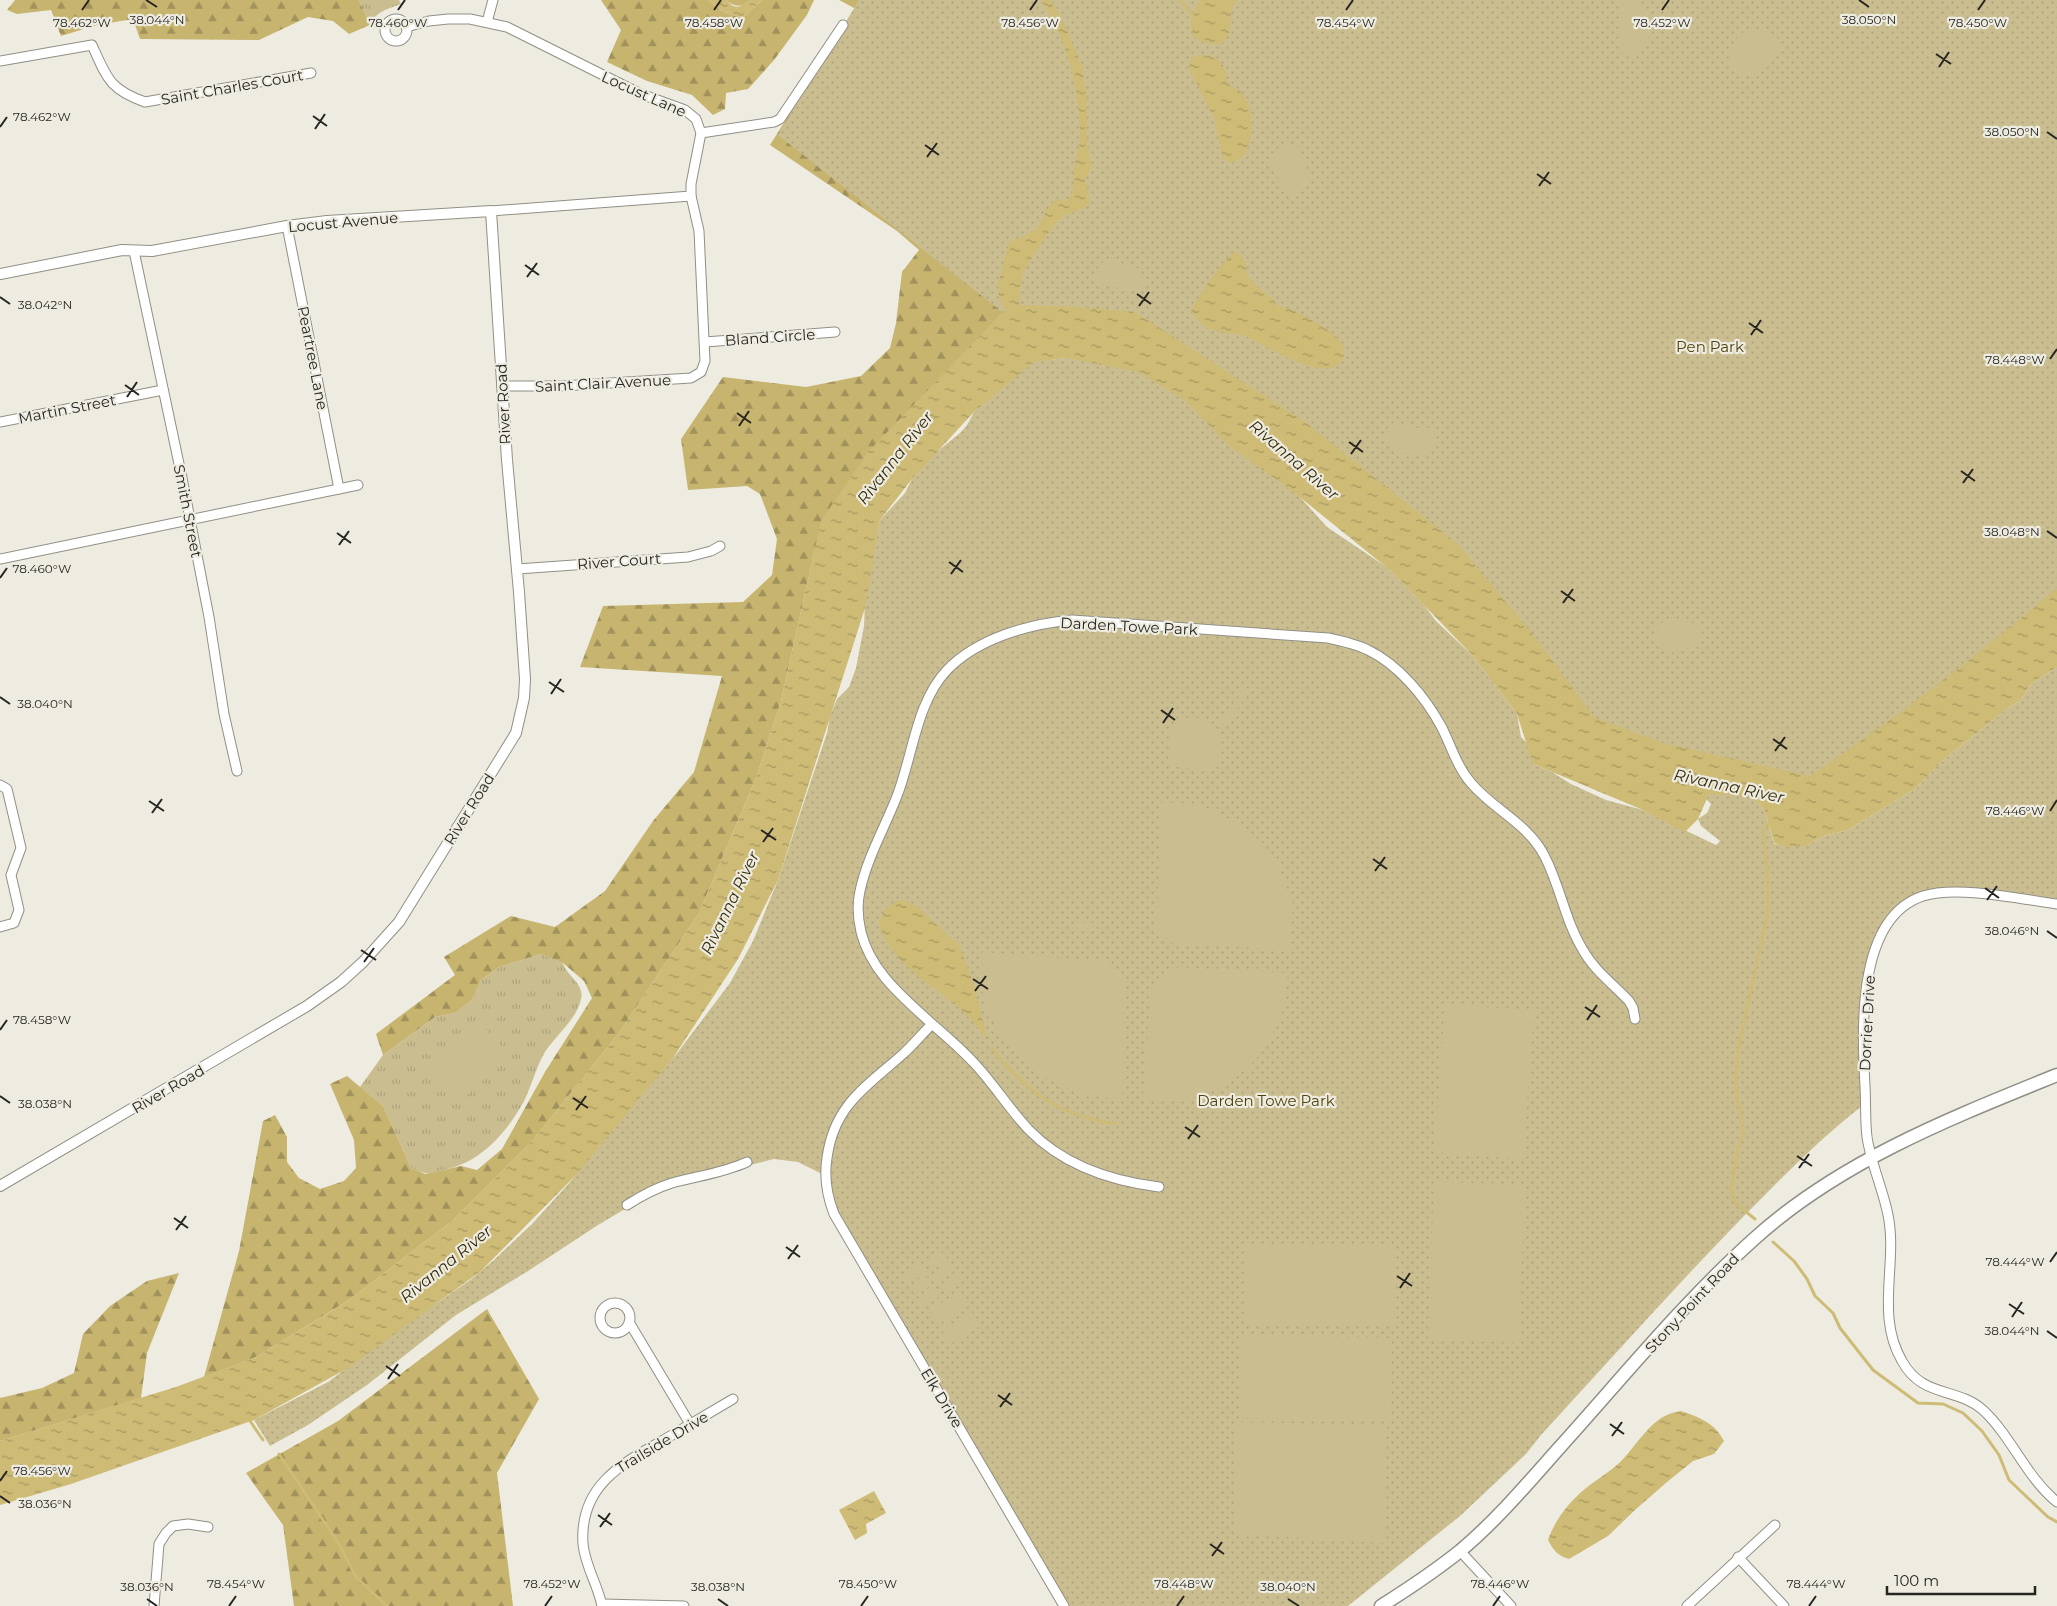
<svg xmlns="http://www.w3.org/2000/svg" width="2057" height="1606" font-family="Montserrat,sans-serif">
<defs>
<pattern id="grass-tufts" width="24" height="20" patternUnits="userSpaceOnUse" patternTransform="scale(1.25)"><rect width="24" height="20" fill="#cabe91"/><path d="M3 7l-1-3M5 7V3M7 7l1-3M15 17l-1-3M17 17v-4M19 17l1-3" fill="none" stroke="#ada37d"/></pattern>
<pattern id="forest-firs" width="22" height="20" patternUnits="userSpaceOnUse" patternTransform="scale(1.25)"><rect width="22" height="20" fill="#c7b46f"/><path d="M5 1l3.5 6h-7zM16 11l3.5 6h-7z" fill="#a1925b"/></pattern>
<pattern id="park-dots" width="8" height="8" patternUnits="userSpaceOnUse" patternTransform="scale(1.25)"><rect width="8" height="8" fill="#cabe91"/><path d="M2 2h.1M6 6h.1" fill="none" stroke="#ada37d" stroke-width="1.8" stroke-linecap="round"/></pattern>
<pattern id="water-ripples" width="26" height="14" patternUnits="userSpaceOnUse" patternTransform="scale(1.25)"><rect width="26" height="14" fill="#cebb76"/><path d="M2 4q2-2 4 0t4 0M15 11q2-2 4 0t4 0" fill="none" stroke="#a79860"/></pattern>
</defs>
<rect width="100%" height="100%" fill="#eeece1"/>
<g fill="url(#grass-tufts)">
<path d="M359,0H399L401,4C388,9 376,11 370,25Z"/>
<path d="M541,954L563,963C566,975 585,984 581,999C577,1019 556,1035 545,1052C536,1067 532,1085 524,1101C507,1132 482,1161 447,1169C429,1173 428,1176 411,1168L383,1106L360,1087L383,1055L435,1017L455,1013L472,1000L481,980L499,967Z"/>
</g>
<g fill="url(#forest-firs)">
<polygon points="15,0 359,0 370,25 349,34 333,21 308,17 259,40 140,39 133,19 97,25 61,36 51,10 17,14 7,10"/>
<path d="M601,0H708C719,10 729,16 744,17L762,0H814L807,15L774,60L748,89L726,93L725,109L713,115L692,95L647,81L607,62L621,30Z"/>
<path d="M726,0H750C740,7 736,8 726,0Z"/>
<polygon points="839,0 1041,0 1005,310 967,351 814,553 781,701 756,778 699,913 619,1033 533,1140 452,1221 349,1300 256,1357 204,1377 239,1251 263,1121 275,1115 287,1137 287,1162 299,1178 320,1189 344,1181 356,1168 354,1140 330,1084 347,1076 383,1106 411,1168 425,1174 461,1166 477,1170 502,1149 545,1072 592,998 584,981 563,963 541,954 499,967 481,980 472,1000 455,1013 435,1017 383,1055 376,1034 455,975 444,957 511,916 555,927 605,891 653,821 694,772 722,676 580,667 603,606 743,602 772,575 777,539 760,494 747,486 688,490 681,439 723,377 806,387 861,376 890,348 896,323 902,272 919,250 897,231 770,145 856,9"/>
<polygon points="179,1273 147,1353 141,1398 0,1441 0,1398 42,1388 74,1373 83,1334 110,1306 147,1281"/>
<polygon points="487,1309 539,1399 497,1473 513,1606 294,1606 283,1525 246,1473 338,1421"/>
</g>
<path fill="url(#park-dots)" d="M859,0H2057V597L1855,768L1754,798L1765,811L1774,844L1808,845L1823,836L1848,830L1916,788L1943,760L2008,708L2021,700L2031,684L2057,667V905L1982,894L1926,896L1905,909L1890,926L1878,948L1868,995L1866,1103C1820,1138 1783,1177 1742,1218C1673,1289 1608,1362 1541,1435L1526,1454L1460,1516L1348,1606H1062L836,1221L826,1176L798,1162L774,1159L680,1183L642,1199L598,1225L528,1271L456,1315L367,1385L308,1425L270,1446L254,1420L328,1382L414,1317L440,1301L470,1280L493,1261L532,1224L571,1181L590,1156L678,1052L730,983L753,941L778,880L827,733L830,716L837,699L849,687L856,668L864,626L865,602L880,520L905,493L912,479L934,454L960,433L967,425L974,412L1029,362L1067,358L1156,371L1290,486L1327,527L1388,568L1424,605L1436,621L1473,656L1517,714L1521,737L1529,745L1533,764L1552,772L1571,784L1606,800L1643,810L1716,845L1720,841L1701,826L1698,819L1707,813L1711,804L1704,797L1612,756L1140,326H1020L778,135Z"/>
<g fill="#cabe91">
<path d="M1621,0H1640L1655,21L1656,26L1637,55C1614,60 1618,38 1619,24C1620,15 1617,9 1621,0Z"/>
<path d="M1749,30C1756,32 1767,30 1773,34C1797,49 1745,102 1729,60C1731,47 1736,33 1749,30Z"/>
<path d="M1286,145L1298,147L1311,180L1305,189L1294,195C1286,191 1282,184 1277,177C1269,162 1266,151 1286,145Z"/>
<path d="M1109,260L1138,268L1144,277V283L1139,289L1132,290L1102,285L1096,279C1096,269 1099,262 1109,260Z"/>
<path d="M1394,423L1413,428H1429L1434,431L1437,443L1434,449L1426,455C1410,454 1387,456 1385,436L1389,425Z"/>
<path d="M1682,620C1692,622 1697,623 1702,632L1701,637C1695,643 1686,651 1678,652C1660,655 1645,631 1663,622C1669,619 1676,623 1682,620Z"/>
<polygon points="1246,687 1251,691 1224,725 1219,722"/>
<path d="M1194,717C1220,723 1232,752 1208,770L1168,766L1171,730L1181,719Z"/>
<polygon points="1162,802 1199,804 1229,819 1261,841 1279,867 1293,904 1289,950 1173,943 1156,928"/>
<polygon points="1077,922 1095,923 1094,929 1077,928"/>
<path d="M982,952L1104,961L1124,981L1123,1099C1112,1098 1100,1097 1089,1095C1040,1084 995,1044 983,994C980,982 982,966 982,952Z"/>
<polygon points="1171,967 1288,973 1284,1007 1269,1043 1248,1068 1216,1090 1179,1101 1143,1101 1151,987"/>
<polygon points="1445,1005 1534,1010 1523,1159 1434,1152"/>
<polygon points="480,1023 510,1056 457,1104 427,1071"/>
<polygon points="1434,1181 1525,1185 1519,1343 1428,1339"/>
<polygon points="1246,1245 1396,1247 1395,1326 1245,1324"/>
<polygon points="944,1252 948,1260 932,1270 927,1262"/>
<polygon points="951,1264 955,1271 938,1281 934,1274"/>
<polygon points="920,1265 925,1273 908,1284 904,1276"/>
<polygon points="957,1275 962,1283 945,1293 940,1285"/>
<polygon points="927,1277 932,1285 915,1295 910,1287"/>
<polygon points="934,1289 938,1297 922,1307 917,1299"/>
<polygon points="960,1292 969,1306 939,1324 930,1310"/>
<polygon points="972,1312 980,1326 950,1344 942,1330"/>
<polygon points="1241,1335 1392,1338 1391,1421 1239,1418"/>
<polygon points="1236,1422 1387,1425 1384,1543 1234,1534"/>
</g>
<g fill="url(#water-ripples)">
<path d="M708,0H726L733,6L738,7L750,0H762L744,17C729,16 719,10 708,0Z"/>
<path d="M1041,0H1051L1066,28L1084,72C1082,82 1087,89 1087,99C1088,121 1084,144 1092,164L1086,179L1090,203C1080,214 1069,210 1060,219C1051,227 1025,266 1022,278C1019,286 1020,297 1019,305L1067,306L1135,312L1305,422L1458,544L1538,641L1594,717L1663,743L1810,776C1896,718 1978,655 2057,588V667L2031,684L2021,700L2008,708L1943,760L1916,788L1848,830L1823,836L1808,845L1788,847L1774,843L1765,811L1753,797L1709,794L1698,819L1685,832L1643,810L1533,764L1517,714L1473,656L1391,571L1296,494L1229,446L1186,401L1138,372L1067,358L1034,362L974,412L912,479L880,520L865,608L778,880L738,959L673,1058L575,1176L481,1271L348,1368L254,1420L71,1484L0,1505V1441L176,1387L256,1357L349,1300L452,1221L533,1140L619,1033L699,913L756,778L781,701L821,521L868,452L1005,310L999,297L998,285L1009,242C1019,238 1032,234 1038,226C1047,214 1044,210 1057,199L1066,201C1077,193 1072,181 1074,169C1075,159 1079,150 1080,139C1081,93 1067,39 1041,0Z"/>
<path d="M1200,0H1237C1225,16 1236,35 1220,45L1204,43L1193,36L1191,20Z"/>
<path d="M1203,55C1223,58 1224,65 1228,83C1232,87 1238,89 1241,92C1257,110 1257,158 1230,163L1223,158L1214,118L1189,68L1191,57Z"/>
<path d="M1234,252C1248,254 1243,269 1250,279C1256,287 1265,292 1273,299C1275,301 1275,303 1277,305C1281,308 1287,308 1292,310C1307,317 1347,336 1344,354C1344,358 1342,361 1339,364C1319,380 1270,348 1251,339C1228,328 1208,340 1191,311C1203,290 1216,269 1234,252Z"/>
<path d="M899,900L907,901L916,906L959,945L973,982L988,1042C980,1029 971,1018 960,1009C931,982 889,964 879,922L885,909Z"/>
<path d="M1681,1411C1699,1417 1715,1423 1724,1441L1714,1454L1693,1461L1667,1482L1635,1510L1608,1536L1569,1559C1558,1556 1553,1550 1548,1540C1555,1519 1572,1498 1590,1485C1599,1478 1609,1472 1618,1464C1638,1446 1651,1414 1681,1411Z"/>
<polygon points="874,1491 886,1513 866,1524 867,1533 855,1540 839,1510"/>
</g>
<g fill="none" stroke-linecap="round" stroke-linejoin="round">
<g stroke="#cebb76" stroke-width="3">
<polyline points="1180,0 1193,15"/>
<path d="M992,1048C1025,1092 1061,1116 1116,1124"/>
<polyline points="1755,1219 1736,1204 1731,1191 1738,1149 1743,1135 1741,1112 1737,1101 1736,1075 1739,1045 1768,912 1768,877 1763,831 1770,821"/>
<polyline points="1773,1242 1794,1261 1807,1279 1815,1296 1833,1313 1840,1328 1873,1370 1918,1403 1943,1404 1963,1413 1982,1431 1999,1455 2009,1480 2048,1517 2057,1522"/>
<polyline points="248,1418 263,1440"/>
<polyline points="279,1454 339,1544 356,1577 387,1606"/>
</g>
<g stroke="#918f85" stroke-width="11">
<g id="minor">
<circle cx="396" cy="30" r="11"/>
<polyline points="487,22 493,0"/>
<polyline points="406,27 429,21 448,19 470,19 507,27 641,94 685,110 696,119 701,133 691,184 691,196 699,231 705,361 701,372 691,378 562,386 502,386"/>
<path d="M0,61L92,45C107,78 109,89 145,102L311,73"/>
<polyline points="701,133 774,122 780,119 843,25"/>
<polyline points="491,211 691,196"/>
<polyline points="287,226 339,489"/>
<polyline points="134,251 182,478 209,617 224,714 237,771"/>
<polyline points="705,342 835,332"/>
<polyline points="0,422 163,390"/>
<polyline points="0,559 358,485"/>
<polyline points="517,569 688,557 711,551 720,546"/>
<polyline points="0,785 7,789 21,848 11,875 19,910 14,923 0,927"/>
<path d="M2057,904C2020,899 1957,885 1923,896C1856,918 1862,1031 1865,1086C1866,1103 1865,1121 1867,1137C1871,1164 1883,1189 1888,1215C1898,1263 1875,1315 1902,1361C1922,1398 1957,1387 1983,1410C2012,1437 2026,1477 2057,1502"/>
<path d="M932,1024C946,1036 961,1049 974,1063C994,1084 1009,1109 1029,1130C1064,1166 1111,1181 1159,1187"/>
<path d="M627,1205C641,1196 656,1188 672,1183C698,1176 723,1173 747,1162"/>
<circle cx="615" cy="1318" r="15"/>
<polyline points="629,1322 690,1424"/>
<polyline points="1460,1551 1511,1606"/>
<polyline points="1738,1557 1784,1606"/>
<polyline points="602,1604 684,1606"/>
<polyline points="154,1606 159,1544 166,1533 173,1526 188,1524 208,1527"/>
<path d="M602,1606C598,1585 585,1566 583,1544C579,1485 623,1463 667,1438C689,1425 711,1412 733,1399"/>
<path d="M1064,1606L834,1214C827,1196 824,1177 827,1158C834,1105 866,1087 903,1054C913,1045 922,1034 932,1024C903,997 871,972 861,932C858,919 857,904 860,891C867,858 885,827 897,796C913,755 916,703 947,670C978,638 1029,624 1072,620L1328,638C1342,641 1356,644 1368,650C1399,665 1425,697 1441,726C1451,745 1457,767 1471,783C1494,810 1527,823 1544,855C1560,885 1565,921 1583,950C1594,970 1613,984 1629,1001L1633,1008L1635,1019"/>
<polyline points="1687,1606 1775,1525"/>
</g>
</g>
<g stroke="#918f85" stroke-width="12">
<polyline id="tertiary" points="0,274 122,250 152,251 287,226 327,221 491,211 507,460 519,592 525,679 524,698 516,733 399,922 363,962 341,982 307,1006 0,1186"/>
</g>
<g stroke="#918f85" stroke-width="15">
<path id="secondary" d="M1381,1606C1408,1589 1435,1571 1460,1551C1497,1520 1528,1483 1560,1447C1623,1377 1684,1302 1754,1239C1840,1161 1951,1118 2057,1075"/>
</g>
<use href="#minor" stroke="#fff" stroke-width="9"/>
<use href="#tertiary" stroke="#fff" stroke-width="10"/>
<use href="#secondary" stroke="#fff" stroke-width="12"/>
</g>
<path fill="none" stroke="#262521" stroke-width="2" d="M146,0L157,7M1859,0L1869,7M82,10L89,0M398,10L405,0M714,10L721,0M1030,10L1037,0M1346,10L1353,0M1662,10L1669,0M1978,10L1985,0M1936,54L1951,64M1939,67L1949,52M313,116L327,126M0,127L7,117M315,129L325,114M2047,132L2057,139M925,145L939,155M927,157L937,143M1537,174L1551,184M1539,186L1549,172M525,265L539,275M527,277L537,263M1137,294L1151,304M0,297L10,304M1139,306L1149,292M1749,323L1763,333M1751,335L1761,320M2050,359L2057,349M125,385L139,395M127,397L137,382M737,413L751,423M739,426L749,411M1349,442L1363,452M1351,454L1361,440M1961,471L1975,481M1963,483L1973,469M2047,531L2057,538M337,533L351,543M339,545L349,531M949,562L963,572M951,574L961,560M0,578L7,568M1561,591L1575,601M1563,603L1573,589M549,682L564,692M551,694L561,679M0,697L10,704M1161,710L1175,720M1163,723L1173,708M1773,739L1787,749M1775,751L1785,737M149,801L164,811M2050,811L2057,800M152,813L162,799M761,830L776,840M763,842L773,828M1373,859L1387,869M1375,871L1385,857M1985,888L1999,898M1987,900L1997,886M2047,931L2057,938M361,950L376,960M364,962L374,948M973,979L988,989M975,991L986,976M1585,1007L1600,1017M1587,1020L1597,1005M0,1030L7,1020M0,1096L10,1103M573,1098L588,1108M576,1110L586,1096M1185,1127L1200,1137M1188,1139L1198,1125M1797,1156L1812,1166M1799,1168L1809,1154M174,1218L188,1228M176,1230L186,1216M786,1247L800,1257M788,1259L798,1245M2050,1262L2057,1252M1397,1276L1412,1286M1400,1288L1410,1273M2009,1304L2024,1314M2012,1317L2022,1302M2047,1331L2057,1338M386,1366L400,1376M388,1379L398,1364M998,1395L1012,1405M1000,1407L1010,1393M1610,1424L1624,1434M1612,1436L1622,1422M0,1481L7,1471M0,1496L10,1503M598,1515L612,1525M600,1527L610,1513M1210,1544L1224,1554M1212,1556L1222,1542M147,1599L157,1606M718,1599L728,1606M1288,1599L1299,1606M229,1606L236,1596M545,1606L552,1596M861,1606L868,1596M1177,1606L1184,1596M1493,1606L1500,1596M1809,1606L1816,1596"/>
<g text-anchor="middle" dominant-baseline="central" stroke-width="4.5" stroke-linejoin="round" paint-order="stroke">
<g font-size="15" fill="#262521" stroke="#eeece1">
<text transform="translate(232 87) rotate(-10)">Saint Charles Court</text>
<text transform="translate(644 94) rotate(24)">Locust Lane</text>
<text transform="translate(343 222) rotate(-5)">Locust Avenue</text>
<text transform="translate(770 337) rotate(-4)">Bland Circle</text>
<text transform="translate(313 358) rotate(79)">Peartree Lane</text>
<text transform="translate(603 383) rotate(-3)">Saint Clair Avenue</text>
<text transform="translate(503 404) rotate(-93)">River Road</text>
<text transform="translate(67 409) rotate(-11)">Martin Street</text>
<text transform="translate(188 511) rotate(79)">Smith Street</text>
<text transform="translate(619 561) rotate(-4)">River Court</text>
<text transform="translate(1129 626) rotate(3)">Darden Towe Park</text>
<text transform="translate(469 809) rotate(-58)">River Road</text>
<text transform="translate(1867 1023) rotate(-87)">Dorrier Drive</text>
<text transform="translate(168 1089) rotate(-30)">River Road</text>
<text transform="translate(1692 1303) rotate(-47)">Stony Point Road</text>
<text transform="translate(942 1398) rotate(59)">Elk Drive</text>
<text transform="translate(662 1442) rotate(-31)">Trailside Drive</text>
</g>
<g font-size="15" fill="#4f420a" stroke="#eeece1">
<text x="1710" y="346">Pen Park</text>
<text x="1266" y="1100">Darden Towe Park</text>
</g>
<g font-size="16" font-style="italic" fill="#342c0d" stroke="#eeece1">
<text transform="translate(895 458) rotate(-52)">Rivanna River</text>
<text transform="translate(1294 460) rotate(41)">Rivanna River</text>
<text transform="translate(1729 786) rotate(12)">Rivanna River</text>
<text transform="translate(730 903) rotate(-64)">Rivanna River</text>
<text transform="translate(446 1264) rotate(-39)">Rivanna River</text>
</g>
</g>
<g font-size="12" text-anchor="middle" fill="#262521" stroke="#eeece1" stroke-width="4.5" stroke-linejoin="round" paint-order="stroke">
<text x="1869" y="24">38.050°N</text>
<text x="157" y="24">38.044°N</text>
<text x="82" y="27">78.462°W</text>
<text x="398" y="27">78.460°W</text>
<text x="714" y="27">78.458°W</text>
<text x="1030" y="27">78.456°W</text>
<text x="1346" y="27">78.454°W</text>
<text x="1662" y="27">78.452°W</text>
<text x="1978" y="27">78.450°W</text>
<text x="42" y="121">78.462°W</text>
<text x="2012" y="136">38.050°N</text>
<text x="45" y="309">38.042°N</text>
<text x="2015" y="364">78.448°W</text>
<text x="2012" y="536">38.048°N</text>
<text x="42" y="573">78.460°W</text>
<text x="45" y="708">38.040°N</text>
<text x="2015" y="815">78.446°W</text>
<text x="2012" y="935">38.046°N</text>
<text x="42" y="1024">78.458°W</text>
<text x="45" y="1108">38.038°N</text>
<text x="2015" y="1266">78.444°W</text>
<text x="2012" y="1335">38.044°N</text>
<text x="42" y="1475">78.456°W</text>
<text x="45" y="1508">38.036°N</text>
<text x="236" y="1588">78.454°W</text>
<text x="552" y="1588">78.452°W</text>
<text x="868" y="1588">78.450°W</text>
<text x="1184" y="1588">78.448°W</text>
<text x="1500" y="1588">78.446°W</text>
<text x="1816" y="1588">78.444°W</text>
<text x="147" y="1591">38.036°N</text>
<text x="718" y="1591">38.038°N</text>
<text x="1288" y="1591">38.040°N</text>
</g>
<path d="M1887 1586v8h148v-8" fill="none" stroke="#262521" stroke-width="2.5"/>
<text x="1894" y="1586" font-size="15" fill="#262521" stroke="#eeece1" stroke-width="4" paint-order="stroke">100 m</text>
</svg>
